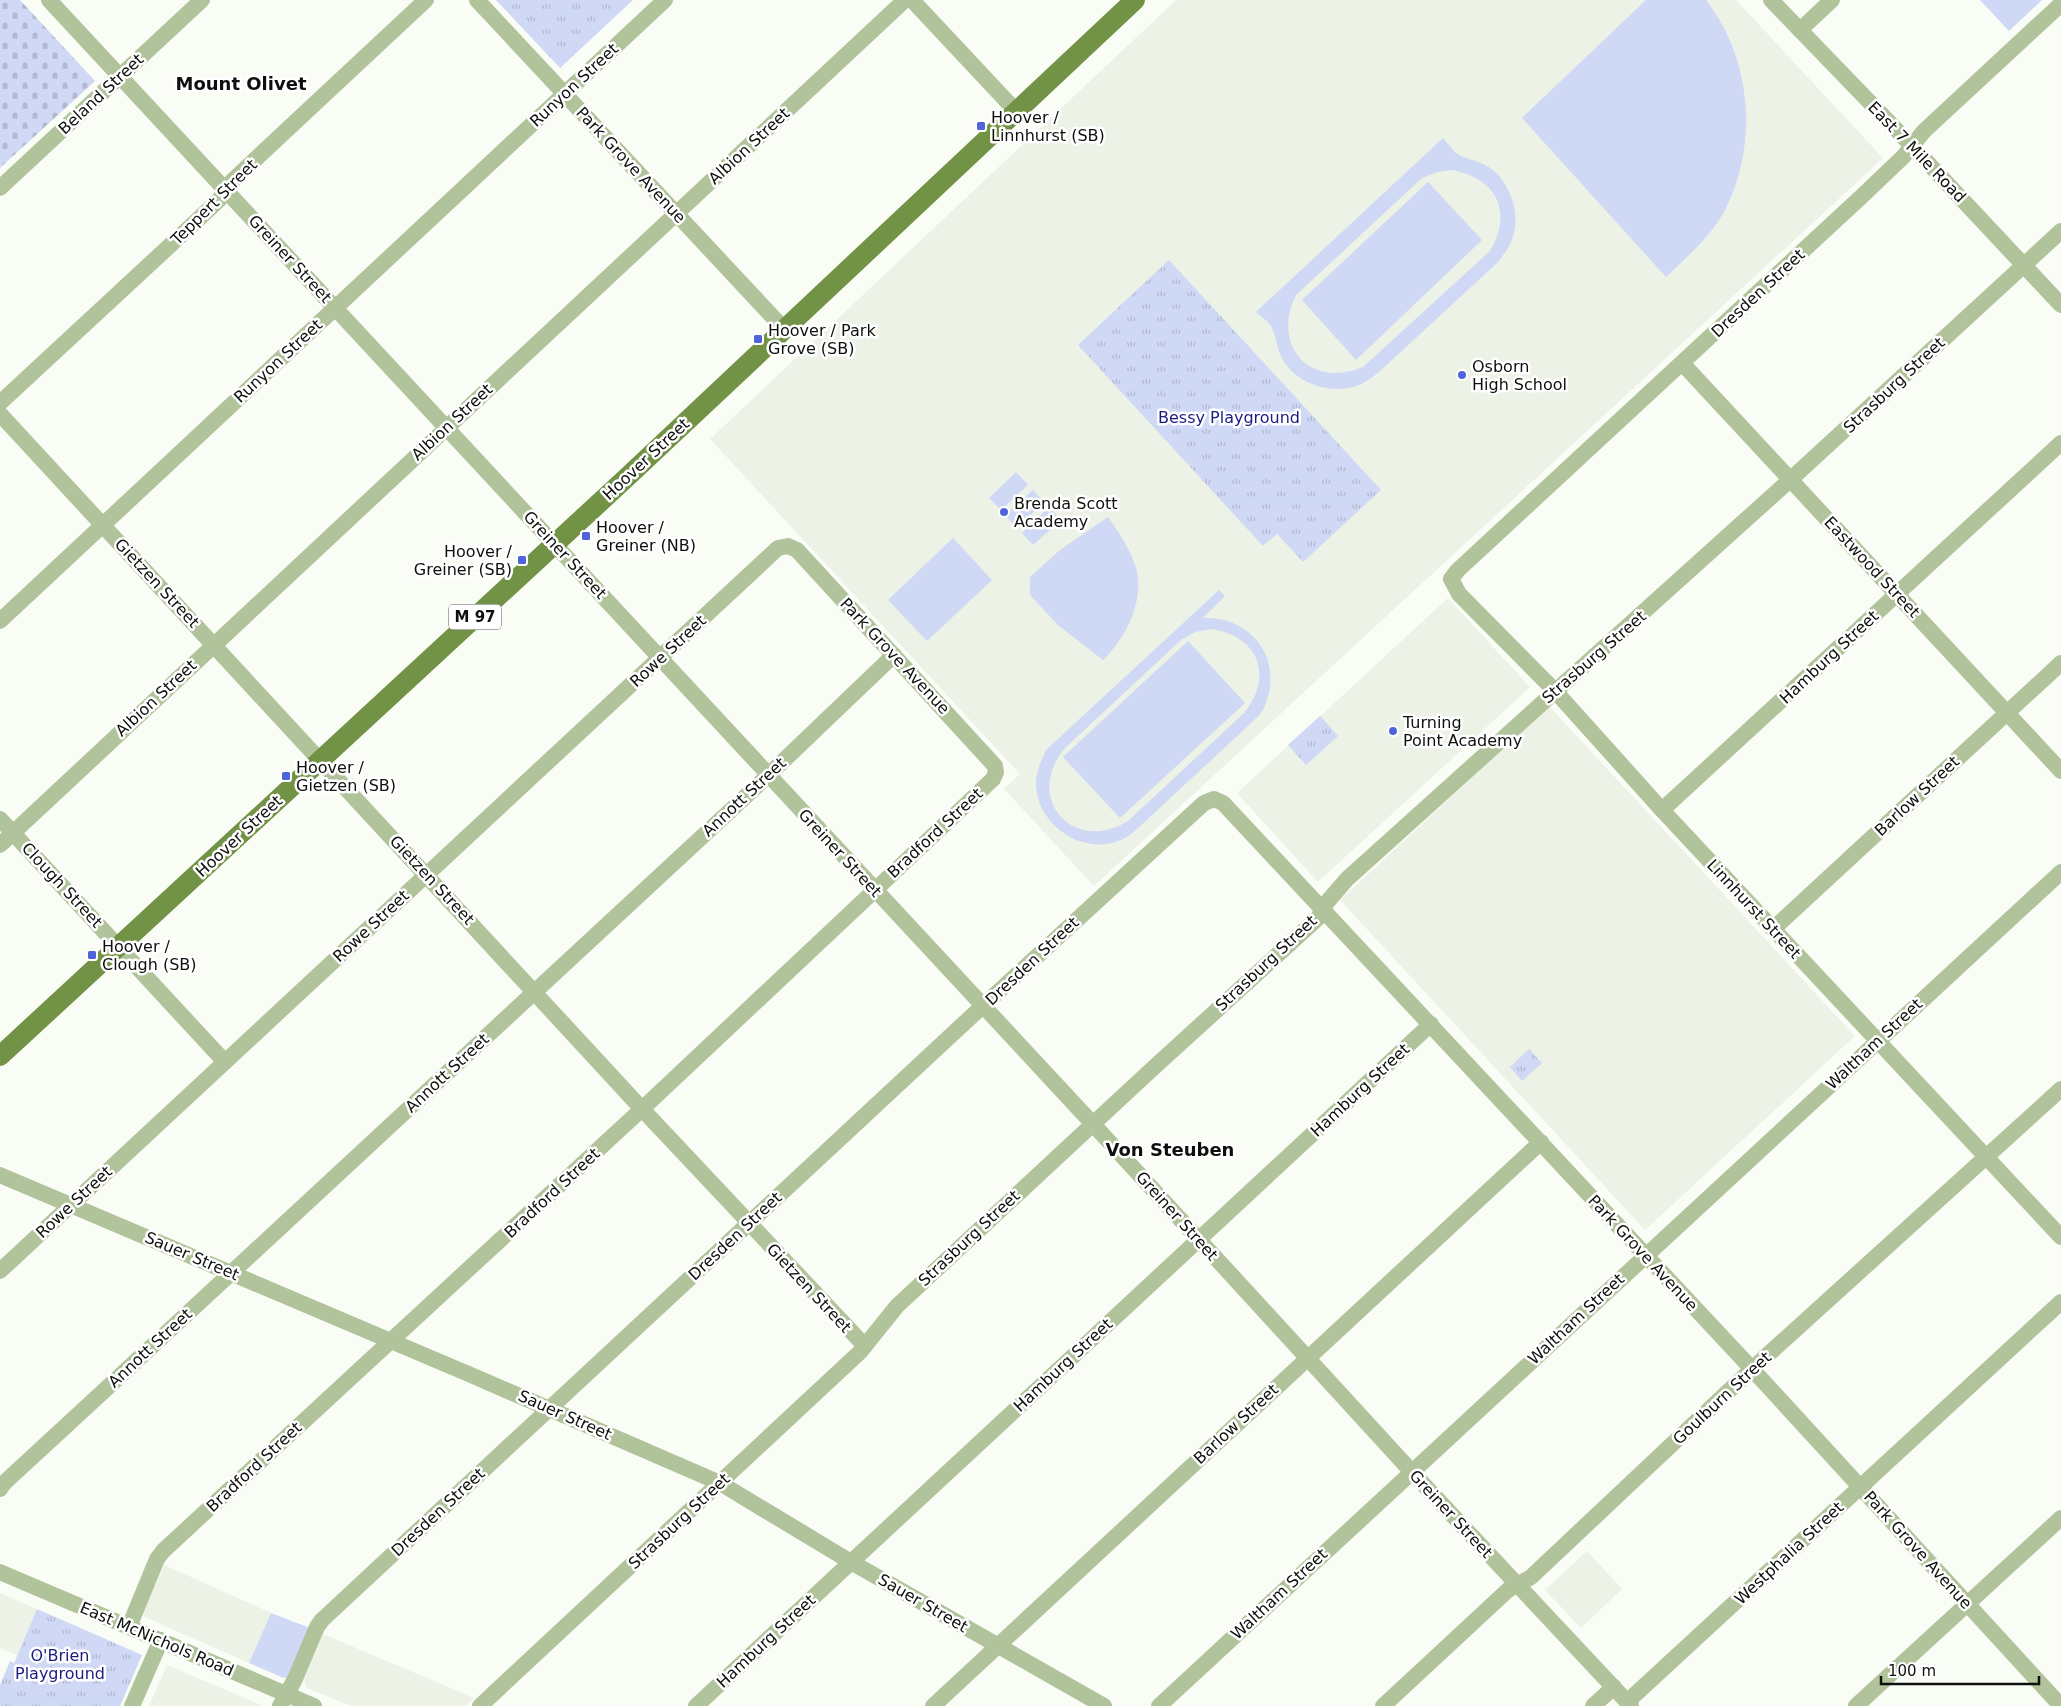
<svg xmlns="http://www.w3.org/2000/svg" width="2061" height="1706" font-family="'DejaVu Sans',sans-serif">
<defs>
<pattern id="cemetery-stones" width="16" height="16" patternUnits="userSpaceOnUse" patternTransform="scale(1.25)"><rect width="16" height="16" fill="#cfd8f4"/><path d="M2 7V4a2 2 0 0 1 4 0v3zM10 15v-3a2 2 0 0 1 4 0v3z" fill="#b1b8d0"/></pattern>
<pattern id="park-tufts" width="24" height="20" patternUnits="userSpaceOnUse" patternTransform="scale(1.25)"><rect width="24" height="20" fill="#cfd8f4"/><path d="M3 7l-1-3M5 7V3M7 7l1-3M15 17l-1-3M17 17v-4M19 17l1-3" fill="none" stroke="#b1b8d0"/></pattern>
</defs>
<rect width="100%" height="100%" fill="#fafdf6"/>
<g fill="#ecf2e6" fill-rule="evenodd">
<path d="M1176,0H1736L1883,158L1094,886L1004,789L1020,774L710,439ZM1169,260L1303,562L1277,534L1263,546Z"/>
<polygon points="1448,598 1530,687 1318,882 1237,793"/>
<polygon points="1549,706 1855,1036 1645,1230 1340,900"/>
<polygon points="1587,1551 1622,1589 1581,1628 1545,1590"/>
<polygon points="164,1565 271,1613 249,1663 145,1617 143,1614"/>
<polygon points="0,1593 37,1609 17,1655 0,1648"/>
<polygon points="323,1634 474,1698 466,1706 351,1706 307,1688 304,1680"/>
<polygon points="167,1665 263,1706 149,1706"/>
</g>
<g fill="#cfd8f4" fill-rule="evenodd">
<path d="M1646,0H1706C1752,59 1759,145 1724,212C1710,237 1687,257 1666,277L1522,118Z"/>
<polygon points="1980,0 2042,0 2009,31"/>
<path d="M1443,138C1448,143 1453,152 1459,155C1470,161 1482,160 1494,171C1514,189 1523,223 1508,248C1505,253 1501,258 1497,263L1380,371C1375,375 1370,379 1365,382C1341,396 1305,388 1288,367C1277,354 1278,342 1272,328C1269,322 1261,316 1256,312ZM1452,170C1497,178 1513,212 1490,251L1363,367C1310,389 1271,347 1296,295L1422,178L1437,172Z"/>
<polygon points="1428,182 1482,240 1356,360 1302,300"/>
<polygon points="1016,472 1028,485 1001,510 989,498"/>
<polygon points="1033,490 1044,502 1017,528 1005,515"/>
<polygon points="1049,507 1061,520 1033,545 1022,533"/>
<path d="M1108,517C1120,534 1132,552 1137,572C1143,605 1125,638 1103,660L1058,625L1030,595V577L1060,550Z"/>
<polygon points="953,538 992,580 927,641 888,600"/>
<path d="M1219,590L1225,596L1203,618C1253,616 1285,661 1264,708C1261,714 1254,720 1249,725L1137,829C1132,833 1126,838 1121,840C1083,856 1039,826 1036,787C1035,773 1041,762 1046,750ZM1211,629C1259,636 1274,676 1244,713L1128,821C1073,855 1023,798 1065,748L1181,640L1195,632Z"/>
<polygon points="1188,641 1245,703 1120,818 1063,757"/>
<polygon points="271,1613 310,1628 289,1677 284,1678 249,1663"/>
</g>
<polygon fill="url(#cemetery-stones)" points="0,0 20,0 95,81 0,168"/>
<g fill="url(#park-tufts)">
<polygon points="496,0 633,0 560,68"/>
<polygon points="1169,260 1381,490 1303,562 1277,534 1263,546 1078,345"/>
<polygon points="1320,716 1338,736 1306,765 1288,745"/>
<polygon points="1529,1049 1542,1063 1522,1081 1510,1067"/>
<polygon points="37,1609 142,1655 120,1706 0,1706 0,1685 10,1661 14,1663"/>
</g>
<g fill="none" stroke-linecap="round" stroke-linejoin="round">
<g stroke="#b0c39b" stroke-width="16">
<polyline points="49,0 1092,1123 1411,1471 1631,1706"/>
<polyline points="477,0 784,329"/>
<polyline points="912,0 1016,111"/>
<polyline points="1771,0 1912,146 2061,305"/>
<polyline points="2061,4 1924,131 1903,157 1861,197 1458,570 1451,579 1459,594 1556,692 1662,810 2061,1237"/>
<polyline points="1800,30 1832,0"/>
<polyline points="0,188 202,0"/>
<polyline points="1682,363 2061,771"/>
<polyline points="0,403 219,200 232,181 426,0"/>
<polyline points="0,414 642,1109 865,1346"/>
<polyline points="0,621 665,0"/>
<polyline points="1662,810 2061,443"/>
<polyline points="0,819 225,1062"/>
<polyline points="0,845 905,0"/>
<polyline points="1773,929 2061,663"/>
<polyline points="0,1175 471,1375 720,1483 851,1562 1104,1706"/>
<polyline points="0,1271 778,548 788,546 797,550 995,766 996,772 993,779 642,1109 163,1551 157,1559 129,1627"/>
<polyline points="0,1489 4,1483 107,1388 759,784 894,655"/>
<polyline points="0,1572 314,1706"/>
<polyline points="1627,1702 2061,1302"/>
<polyline points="132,1706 161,1640"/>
<polyline points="280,1706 295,1679 317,1627 322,1620 973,1015 1204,803 1214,799 1223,803 1752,1369 2061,1706"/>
<polyline points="480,1706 860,1352 897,1306 1150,1071 1319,917 1322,908 1347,879 1791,479 2061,231"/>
<polyline points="696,1706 1431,1024"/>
<polyline points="933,1706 1541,1142"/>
<polyline points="1159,1706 2061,872"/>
<polyline points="1383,1706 1508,1590 1531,1577 1752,1369 2061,1089"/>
<polyline points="1593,1706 1614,1687"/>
<polyline points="1856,1706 2061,1518"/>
</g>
<polyline stroke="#729245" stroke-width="20" points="0,1056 624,480 1135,0"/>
</g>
<g fill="#4f64d9" stroke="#fff" stroke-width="2">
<rect x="976" y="121" width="10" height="10" rx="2.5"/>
<rect x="753" y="334" width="10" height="10" rx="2.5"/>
<circle cx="1462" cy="375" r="5"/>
<circle cx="1004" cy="512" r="5"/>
<rect x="581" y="531" width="10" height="10" rx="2.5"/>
<rect x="517" y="555" width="10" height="10" rx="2.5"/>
<circle cx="1393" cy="731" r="5"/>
<rect x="281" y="771" width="10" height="10" rx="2.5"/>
<rect x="87" y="950" width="10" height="10" rx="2.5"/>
</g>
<g text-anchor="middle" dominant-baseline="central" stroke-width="5" stroke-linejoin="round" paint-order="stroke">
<rect fill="#fff" stroke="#575856" stroke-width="1" x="449" y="604.5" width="52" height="25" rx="4"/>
<g font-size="15" font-weight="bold" fill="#0f100e">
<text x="475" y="617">M 97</text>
</g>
<g font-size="16" fill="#0f100e" stroke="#fff">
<text transform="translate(574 85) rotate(-43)">Runyon Street</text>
<text transform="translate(101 94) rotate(-43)">Beland Street</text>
<text transform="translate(749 146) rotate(-43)">Albion Street</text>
<text transform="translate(1917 152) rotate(46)">East 7 Mile Road</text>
<text transform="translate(631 165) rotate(47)">Park Grove Avenue</text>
<text transform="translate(214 202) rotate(-45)">Teppert Street</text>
<text transform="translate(290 259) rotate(47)">Greiner Street</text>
<text transform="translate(1758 293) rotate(-43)">Dresden Street</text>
<text transform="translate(278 361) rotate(-43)">Runyon Street</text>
<text transform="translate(1894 385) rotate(-43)">Strasburg Street</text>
<text transform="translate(452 422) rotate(-43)">Albion Street</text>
<text transform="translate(646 459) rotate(-43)">Hoover Street</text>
<text transform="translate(565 555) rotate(47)">Greiner Street</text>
<text transform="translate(1872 567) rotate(47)">Eastwood Street</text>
<text transform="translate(157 583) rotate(47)">Gietzen Street</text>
<text transform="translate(668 651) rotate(-43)">Rowe Street</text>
<text transform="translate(895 656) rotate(47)">Park Grove Avenue</text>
<text transform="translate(1594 657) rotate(-41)">Strasburg Street</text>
<text transform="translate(1829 657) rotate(-43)">Hamburg Street</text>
<text transform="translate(156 698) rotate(-43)">Albion Street</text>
<text transform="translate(1917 796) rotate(-43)">Barlow Street</text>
<text transform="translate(744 797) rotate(-43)">Annott Street</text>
<text transform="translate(935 833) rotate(-43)">Bradford Street</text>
<text transform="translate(239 836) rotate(-43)">Hoover Street</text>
<text transform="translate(840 853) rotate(47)">Greiner Street</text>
<text transform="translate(432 880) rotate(47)">Gietzen Street</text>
<text transform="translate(62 885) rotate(47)">Clough Street</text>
<text transform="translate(1754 909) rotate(47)">Linnhurst Street</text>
<text transform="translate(371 926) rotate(-43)">Rowe Street</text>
<text transform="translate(1032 961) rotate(-43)">Dresden Street</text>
<text transform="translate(1266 963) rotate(-43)">Strasburg Street</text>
<text transform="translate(1874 1044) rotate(-43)">Waltham Street</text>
<text transform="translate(447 1073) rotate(-43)">Annott Street</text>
<text transform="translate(1360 1090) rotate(-43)">Hamburg Street</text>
<text transform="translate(552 1193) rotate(-43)">Bradford Street</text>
<text transform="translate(74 1202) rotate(-43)">Rowe Street</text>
<text transform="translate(1177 1216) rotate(48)">Greiner Street</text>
<text transform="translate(735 1236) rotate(-43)">Dresden Street</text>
<text transform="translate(969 1238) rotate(-43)">Strasburg Street</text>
<text transform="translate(1643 1253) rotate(47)">Park Grove Avenue</text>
<text transform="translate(192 1256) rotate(23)">Sauer Street</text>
<text transform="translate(809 1288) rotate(47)">Gietzen Street</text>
<text transform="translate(1576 1319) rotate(-43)">Waltham Street</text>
<text transform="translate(150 1348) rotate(-43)">Annott Street</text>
<text transform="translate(1063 1365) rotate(-43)">Hamburg Street</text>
<text transform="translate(1722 1398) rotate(-43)">Goulburn Street</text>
<text transform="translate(565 1415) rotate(24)">Sauer Street</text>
<text transform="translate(1236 1424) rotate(-43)">Barlow Street</text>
<text transform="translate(254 1467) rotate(-43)">Bradford Street</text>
<text transform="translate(438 1512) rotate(-43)">Dresden Street</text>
<text transform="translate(1451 1514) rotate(47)">Greiner Street</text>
<text transform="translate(679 1521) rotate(-43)">Strasburg Street</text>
<text transform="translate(1918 1550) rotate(48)">Park Grove Avenue</text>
<text transform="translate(1789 1553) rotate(-43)">Westphalia Street</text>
<text transform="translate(1279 1594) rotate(-43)">Waltham Street</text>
<text transform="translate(923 1603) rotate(30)">Sauer Street</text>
<text transform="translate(157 1639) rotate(23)">East McNichols Road</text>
<text transform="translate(766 1641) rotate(-43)">Hamburg Street</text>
</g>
<g font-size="16" fill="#0f100e" stroke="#fff" text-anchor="start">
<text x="991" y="117">Hoover /<tspan x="991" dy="18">Linnhurst (SB)</tspan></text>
<text x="768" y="330">Hoover / Park<tspan x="768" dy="18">Grove (SB)</tspan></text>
<text x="1472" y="366">Osborn<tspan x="1472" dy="18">High School</tspan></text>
<text x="1014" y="503">Brenda Scott<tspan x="1014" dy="18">Academy</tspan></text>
<text x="596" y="527">Hoover /<tspan x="596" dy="18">Greiner (NB)</tspan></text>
<text x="512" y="551" text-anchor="end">Hoover /<tspan x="512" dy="18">Greiner (SB)</tspan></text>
<text x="1403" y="722">Turning<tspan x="1403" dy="18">Point Academy</tspan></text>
<text x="296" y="767">Hoover /<tspan x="296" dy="18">Gietzen (SB)</tspan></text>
<text x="102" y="946">Hoover /<tspan x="102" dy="18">Clough (SB)</tspan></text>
</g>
<g font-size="16" fill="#1a1c7f" stroke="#fff">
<text x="1229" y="417">Bessy Playground</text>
<text x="60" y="1655">O'Brien<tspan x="60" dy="18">Playground</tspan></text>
</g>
<g font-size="18" font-weight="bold" fill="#0f100e" stroke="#fff">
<text x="241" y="83">Mount Olivet</text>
<text x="1170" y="1149">Von Steuben</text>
</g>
</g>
<path d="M1881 1676v8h158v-8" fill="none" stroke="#0f100e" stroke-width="2.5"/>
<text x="1888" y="1676" font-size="15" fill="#0f100e" stroke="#ffffff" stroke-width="4" paint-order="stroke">100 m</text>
</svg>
